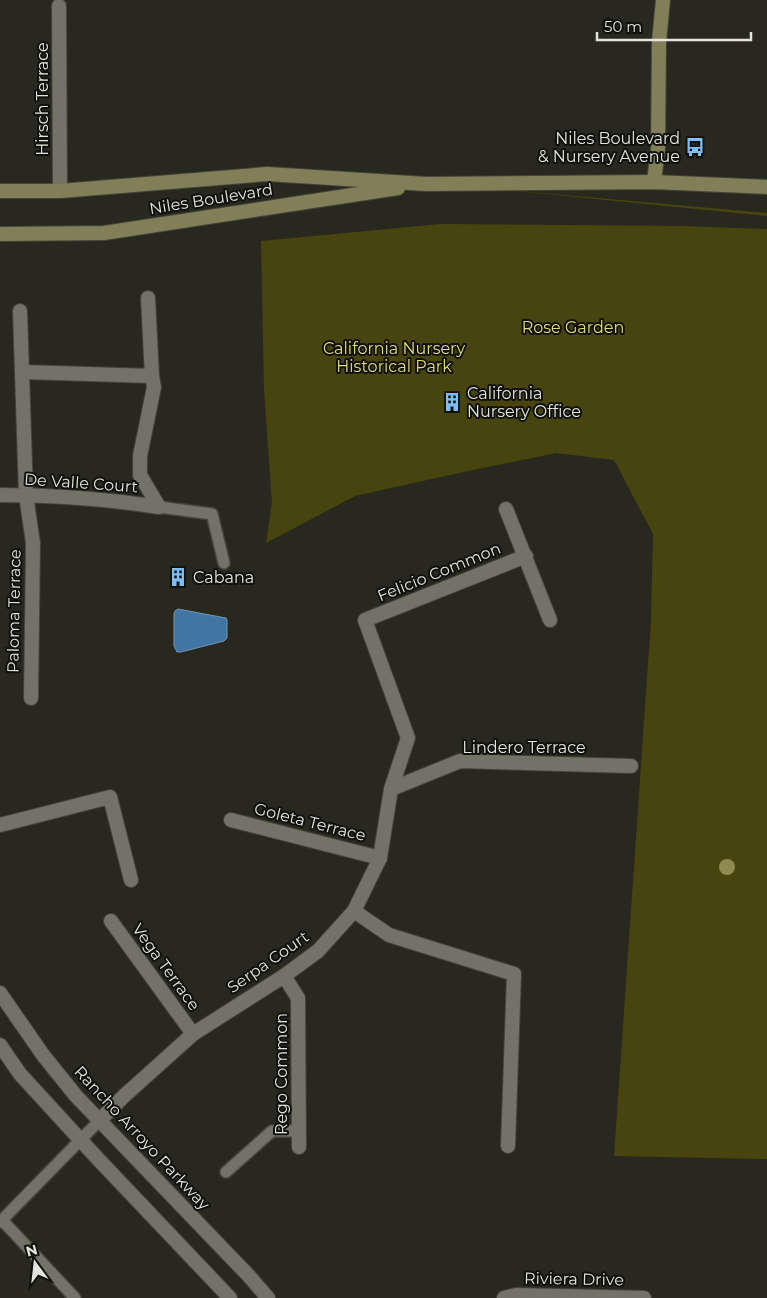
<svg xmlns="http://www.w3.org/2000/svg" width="767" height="1298" font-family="Montserrat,sans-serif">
<rect width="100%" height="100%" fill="#28281e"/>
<g fill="#48440f">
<polygon points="485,188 767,213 767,216"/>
<polygon points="440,224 683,226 767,229 767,1159 614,1156 651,620 653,534 614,460 556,453 459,473 355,496 266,543 272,503 264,390 261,241"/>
</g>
<polygon fill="#4175a4" stroke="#7296b5" points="178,609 226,618 227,620 227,638 224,641 181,652 177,652 174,646 174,614 175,611"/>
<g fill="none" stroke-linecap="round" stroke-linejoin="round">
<g stroke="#44443b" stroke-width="14">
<g id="service">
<polyline points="159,507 212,514 224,563"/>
<polyline points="226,1172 272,1131 298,1131"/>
<polyline points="2,1220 75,1298"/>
<polyline points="0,1222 100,1120"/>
</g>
</g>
<g stroke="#44443b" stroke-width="16">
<g id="minor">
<polyline points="59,6 60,191"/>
<polyline points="148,298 152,376 154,387 140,456 140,475 159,507"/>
<polyline points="20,311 26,495 33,543 31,698"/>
<polyline points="23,372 152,376"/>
<path d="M0,495C53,495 106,499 159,507"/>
<polyline points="506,509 550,620"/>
<polyline points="391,789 460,761 631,766"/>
<polyline points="231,820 380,858"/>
<polyline points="0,825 110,797 131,880"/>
<polyline points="354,911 389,935 514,974 508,1146"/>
<polyline points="111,921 193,1034"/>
<polyline points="284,976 298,998 299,1147"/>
<polyline points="0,993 43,1055 76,1096 249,1276 268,1298"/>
<polyline points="0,1045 20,1074 98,1159 230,1298"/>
<polyline points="100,1120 124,1096 193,1034 284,976 318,951 354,911 380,858 391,789 408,738 365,620 526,556"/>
<polyline points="504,1298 516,1295 644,1298"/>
</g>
</g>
<g stroke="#44443b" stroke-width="16">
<g id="secondary">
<polyline points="654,182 658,148 659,42 663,0"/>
<polyline points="0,191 60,191 267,174 426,184 654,182 767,187"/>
<polyline points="0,234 104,233 398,188"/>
</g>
</g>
<use href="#service" stroke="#727266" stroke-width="11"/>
<use href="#minor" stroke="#727266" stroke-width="14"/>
<use href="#secondary" stroke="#817f58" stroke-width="14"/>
</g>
<circle fill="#8f8b50" cx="727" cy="867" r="8"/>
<defs>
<g id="bus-bare" transform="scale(1.5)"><path d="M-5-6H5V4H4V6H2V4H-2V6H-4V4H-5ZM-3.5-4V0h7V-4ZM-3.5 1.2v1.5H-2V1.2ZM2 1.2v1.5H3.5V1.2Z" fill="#7dbef9" stroke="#11110c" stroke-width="2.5" paint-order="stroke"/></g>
<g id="building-bare" transform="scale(1.5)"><path d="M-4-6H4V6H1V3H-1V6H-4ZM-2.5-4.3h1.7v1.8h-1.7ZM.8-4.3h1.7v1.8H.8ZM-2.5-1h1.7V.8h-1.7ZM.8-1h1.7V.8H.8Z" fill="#7dbef9" stroke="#11110c" stroke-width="2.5" paint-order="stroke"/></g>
</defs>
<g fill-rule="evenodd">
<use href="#bus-bare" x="695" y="147"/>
<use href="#building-bare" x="452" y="402"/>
<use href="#building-bare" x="178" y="577"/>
</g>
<g text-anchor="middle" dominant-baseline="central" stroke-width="4" stroke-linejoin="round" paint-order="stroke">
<g font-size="16" fill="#e4e4de" stroke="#11110c">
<text transform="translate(42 99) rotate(-90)">Hirsch Terrace</text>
<text transform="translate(211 199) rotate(-9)">Niles Boulevard</text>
<text transform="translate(81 483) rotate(4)">De Valle Court</text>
<text transform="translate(439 572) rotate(-22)">Felicio Common</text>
<text transform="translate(14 611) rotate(-89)">Paloma Terrace</text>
<text x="524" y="747">Lindero Terrace</text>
<text transform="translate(310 822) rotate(14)">Goleta Terrace</text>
<text transform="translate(268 962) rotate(-35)">Serpa Court</text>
<text transform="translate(166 967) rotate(54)">Vega Terrace</text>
<text transform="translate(281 1074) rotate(-90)">Rego Common</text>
<text transform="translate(142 1138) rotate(47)">Rancho Arroyo Parkway</text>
<text transform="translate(574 1279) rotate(1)">Riviera Drive</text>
</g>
<g font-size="16" fill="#e4e4de" stroke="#11110c" text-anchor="start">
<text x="680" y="138" text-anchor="end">Niles Boulevard<tspan x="680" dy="18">&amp; Nursery Avenue</tspan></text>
<text x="467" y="393">California<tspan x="467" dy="18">Nursery Office</tspan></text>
<text x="193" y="577">Cabana</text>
</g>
<g font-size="16" fill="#e3dc79" stroke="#11110c">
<text x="573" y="327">Rose Garden</text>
<text x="394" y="348">California Nursery<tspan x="394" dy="18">Historical Park</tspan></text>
</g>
</g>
<g transform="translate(35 1263) rotate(345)" stroke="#11110c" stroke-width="4" paint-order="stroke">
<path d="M0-4L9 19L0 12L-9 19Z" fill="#e4e4de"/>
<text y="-8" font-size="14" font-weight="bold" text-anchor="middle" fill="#e4e4de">N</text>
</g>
<path d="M597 32v8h154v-8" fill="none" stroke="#e4e4de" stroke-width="2.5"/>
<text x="604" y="32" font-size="15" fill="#e4e4de" stroke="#11110c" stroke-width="4" paint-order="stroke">50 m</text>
</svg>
